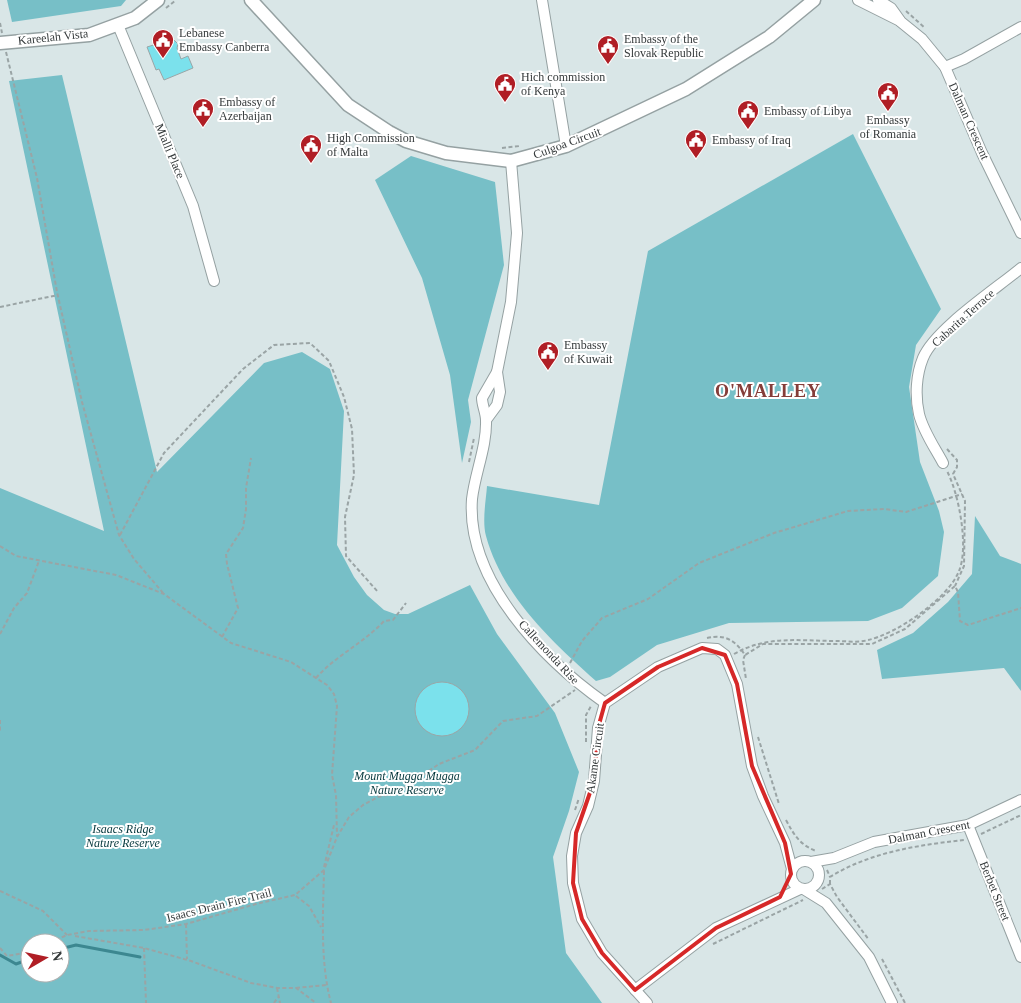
<svg xmlns="http://www.w3.org/2000/svg" width="1021" height="1003" font-family="'Times New Roman',serif">
<rect width="100%" height="100%" fill="#d9e6e7"/>
<g fill="#77bfc7" fill-rule="evenodd">
<polygon points="7,0 126,0 121,6 12,22"/>
<path d="M62,75L157,472L264,363L302,352L330,369L344,411L337,545L354,577L367,595L384,610L395,614H408L470,585L497,634L555,713L579,772L569,811L553,857L566,953L602,1003H0V488L104,531L9,81ZM30,943H60V973H30Z"/>
<path d="M853,134L941,309L916,345L909,387L920,462L939,511L944,532L938,576L902,608L868,621L729,623L657,645L610,677L596,681C551,641 502,595 486,536C482,521 486,500 487,486L599,505L648,251Z"/>
<polygon points="411,156 495,182 504,265 468,400 471,422 462,463 450,375 422,278 375,180"/>
<polygon points="975,516 1000,556 1021,564 1021,691 1004,668 882,679 877,650 913,633 948,602 972,574"/>
</g>
<g fill="none" stroke-linecap="round" stroke-linejoin="round">
<g stroke="#3c8790" stroke-width="3">
<polyline points="60,949 76,945 140,957"/>
<polyline points="0,955 16,964 30,959"/>
</g>
</g>
<g fill="#7be1ec" stroke="#9aa6a7">
<polygon points="173,39 178,44 177,48 181,59 188,56 193,68 164,80 159,69 156,70 147,47"/>
<circle cx="442" cy="709" r="27"/>
</g>
<g fill="none" stroke-linecap="round" stroke-linejoin="round">
<g stroke="#95a1a2" stroke-width="12">
<g id="minor">
<polyline points="542,0 566,146"/>
<polyline points="858,0 900,21"/>
<polyline points="878,0 891,8 901,22 922,39 945,67 982,153 1021,233"/>
<polyline points="118,25 193,206 214,281"/>
<polyline points="945,67 964,59 1021,27"/>
<path d="M497,372L482,398C482,405 486,413 486,420C487,446 475,473 472,499C466,581 544,660 605,703"/>
<polyline points="486,420 497,405 500,392 497,372 511,302 517,233 511,161"/>
<path d="M943,463C935,448 923,431 919,414C915,396 916,375 923,358C935,329 996,289 1021,268"/>
<polyline points="968,825 1021,957"/>
<circle cx="805" cy="875" r="14"/>
<polyline points="811,862 834,858 874,842 968,825 1021,800"/>
<polyline points="805,890 826,903 869,957 892,1003"/>
<polyline points="635,990 716,928 800,889"/>
<polyline points="647,1003 602,953 582,919 573,883 572,856 576,833 588,806 594,781 598,728 605,703 658,667 702,648 717,649 725,655 737,684 752,766 763,796 785,843 792,869"/>
</g>
</g>
<g stroke="#95a1a2" stroke-width="15">
<g id="tertiary">
<polyline points="251,0 348,105 389,132 406,141 446,153 511,161 566,146 686,89 769,37 814,0"/>
<polyline points="0,43 89,35 135,18 158,0"/>
</g>
</g>
<g stroke="#9aa4a5" stroke-width="2" stroke-dasharray="4 2.5" stroke-linecap="butt">
<polyline points="166,8 176,0"/>
<polyline points="906,11 925,28"/>
<polyline points="0,23 2,33"/>
<polyline points="6,52 37,178 57,292 82,402 119,535 134,559 164,594"/>
<polyline points="502,148 520,146"/>
<polyline points="0,307 58,295"/>
<polyline points="947,449 957,460 957,467 953,474 965,501 964,566 955,586"/>
<polyline points="469,462 474,438"/>
<polyline points="120,535 164,453 243,369 274,345 310,343 329,361 344,397 352,429 354,475 345,517 346,556 378,592"/>
<polyline points="0,546 16,556 116,575 164,594 231,643 291,662 327,685 334,694 337,706 332,775 336,795 337,836"/>
<polyline points="0,634 14,608 27,593 39,561"/>
<polyline points="222,637 238,608 227,564 226,554 243,528 246,509 246,488 251,458"/>
<path d="M707,638C725,634 735,640 745,655L763,644H872L905,629L955,586L958,592L960,621L968,625L1021,608"/>
<path d="M734,654C767,635 800,641 837,641C847,641 858,643 868,640C896,634 948,599 959,571C969,547 959,494 947,471"/>
<polyline points="745,655 743,660 746,679"/>
<polyline points="570,663 582,641 602,618 648,599 699,563 774,533 848,511 884,509 906,512 962,494"/>
<path d="M316,678C335,656 364,643 384,621L393,620L406,603"/>
<polyline points="0,720 0,731"/>
<polyline points="758,737 779,804"/>
<polyline points="586,742 586,715 591,706"/>
<polyline points="575,810 579,798"/>
<path d="M786,820C794,835 800,845 816,851"/>
<polyline points="981,834 1021,815"/>
<polyline points="324,867 334,825"/>
<polyline points="827,870 830,877"/>
<path d="M324,871C323,914 320,962 331,1003"/>
<path d="M830,884V877C870,852 919,845 964,840"/>
<polyline points="822,889 830,884 837,897 869,940"/>
<polyline points="0,891 43,911 67,935"/>
<polyline points="296,896 309,906 321,927"/>
<polyline points="186,924 187,959"/>
<polyline points="75,936 144,948 191,961 251,983 277,988 296,988 316,1003"/>
<polyline points="50,943 67,935 89,931 144,930 186,924 256,904 295,895 324,870 337,837 349,817 363,805 378,797 396,793 439,764 475,750 503,721 537,716 575,690"/>
<polyline points="713,944 803,900"/>
<polyline points="0,948 7,956 30,952"/>
<polyline points="144,948 146,1003"/>
<polyline points="882,959 905,1003"/>
<polyline points="277,988 280,1003"/>
<polyline points="296,988 326,985"/>
<polyline points="274,1003 278,997"/>
</g>
<use href="#minor" stroke="#fff" stroke-width="10"/>
<use href="#tertiary" stroke="#fff" stroke-width="12"/>
</g>
<path fill="none" stroke="#d62828" stroke-width="4" stroke-linejoin="round" d="M702,648L725,655L737,684L752,766L785,843L791,874L780,897L716,928L635,990L602,953L582,919L573,883L576,833L594,781L598,728L605,703L658,667Z"/>
<defs>
<g id="civic-pin" transform="scale(1.125)"><path d="M0 17L-7.5 6A9.5 9.5 0 1 1 7.5 6Z" fill="#b01e25" stroke="#fff"/><path d="M-.6-6.5H3V-4.5H.6V-3L4-1V1h2V6H-6V1h2V-1L-.6-3ZM-1.2 2.5V6h2.4V2.5Z" fill="#fff"/></g>
</defs>
<g fill-rule="evenodd">
<use href="#civic-pin" x="163" y="40"/>
<use href="#civic-pin" x="608" y="46"/>
<use href="#civic-pin" x="505" y="84"/>
<use href="#civic-pin" x="888" y="93"/>
<use href="#civic-pin" x="203" y="109"/>
<use href="#civic-pin" x="748" y="111"/>
<use href="#civic-pin" x="696" y="140"/>
<use href="#civic-pin" x="311" y="145"/>
<use href="#civic-pin" x="548" y="352"/>
</g>
<g text-anchor="middle" dominant-baseline="central" stroke-width="4" stroke-linejoin="round" paint-order="stroke">
<g font-size="12" fill="#34393a" stroke="#fff" text-anchor="start">
<text x="179" y="33">Lebanese<tspan x="179" dy="14">Embassy Canberra</tspan></text>
<text x="624" y="39">Embassy of the<tspan x="624" dy="14">Slovak Republic</tspan></text>
<text x="521" y="77">Hich commission<tspan x="521" dy="14">of Kenya</tspan></text>
<text x="219" y="102">Embassy of<tspan x="219" dy="14">Azerbaijan</tspan></text>
<text x="764" y="111">Embassy of Libya</text>
<text x="888" y="120" text-anchor="middle">Embassy<tspan x="888" dy="14">of Romania</tspan></text>
<text x="327" y="138">High Commission<tspan x="327" dy="14">of Malta</tspan></text>
<text x="712" y="140">Embassy of Iraq</text>
<text x="564" y="345">Embassy<tspan x="564" dy="14">of Kuwait</tspan></text>
</g>
<g font-size="12" fill="#34393a" stroke="#fff">
<text transform="translate(53 37) rotate(-6)">Kareelah Vista</text>
<text transform="translate(969 121) rotate(66)">Dalman Crescent</text>
<text transform="translate(567 143) rotate(-20)">Culgoa Circuit</text>
<text transform="translate(170 151) rotate(67)">Mialli Place</text>
<text transform="translate(963 318) rotate(-42)">Cabarita Terrace</text>
<text transform="translate(549 652) rotate(47)">Callemonda Rise</text>
<text transform="translate(595 758) rotate(-82)">Akame Circuit</text>
<text transform="translate(929 832) rotate(-11)">Dalman Crescent</text>
<text transform="translate(995 891) rotate(68)">Berbet Street</text>
<text transform="translate(219 905) rotate(-14)">Isaacs Drain Fire Trail</text>
</g>
<g font-size="12" font-style="italic" fill="#04373c" stroke="#fff">
<text x="407" y="776">Mount Mugga Mugga<tspan x="407" dy="14">Nature Reserve</tspan></text>
<text x="123" y="829">Isaacs Ridge<tspan x="123" dy="14">Nature Reserve</tspan></text>
</g>
<g font-size="18" font-weight="bold" letter-spacing="1" fill="#853d39" stroke="#fff">
<text x="768" y="391">O'MALLEY</text>
</g>
</g>
<g transform="translate(45 958) rotate(81)"><circle r="24" fill="#ffffff" stroke="#aeb0b0"/>
<path d="M0-4L9 19L0 12L-9 19Z" fill="#b01e25"/>
<text y="-8" font-size="14" font-weight="bold" text-anchor="middle" fill="#34393a">N</text>
</g>
</svg>
